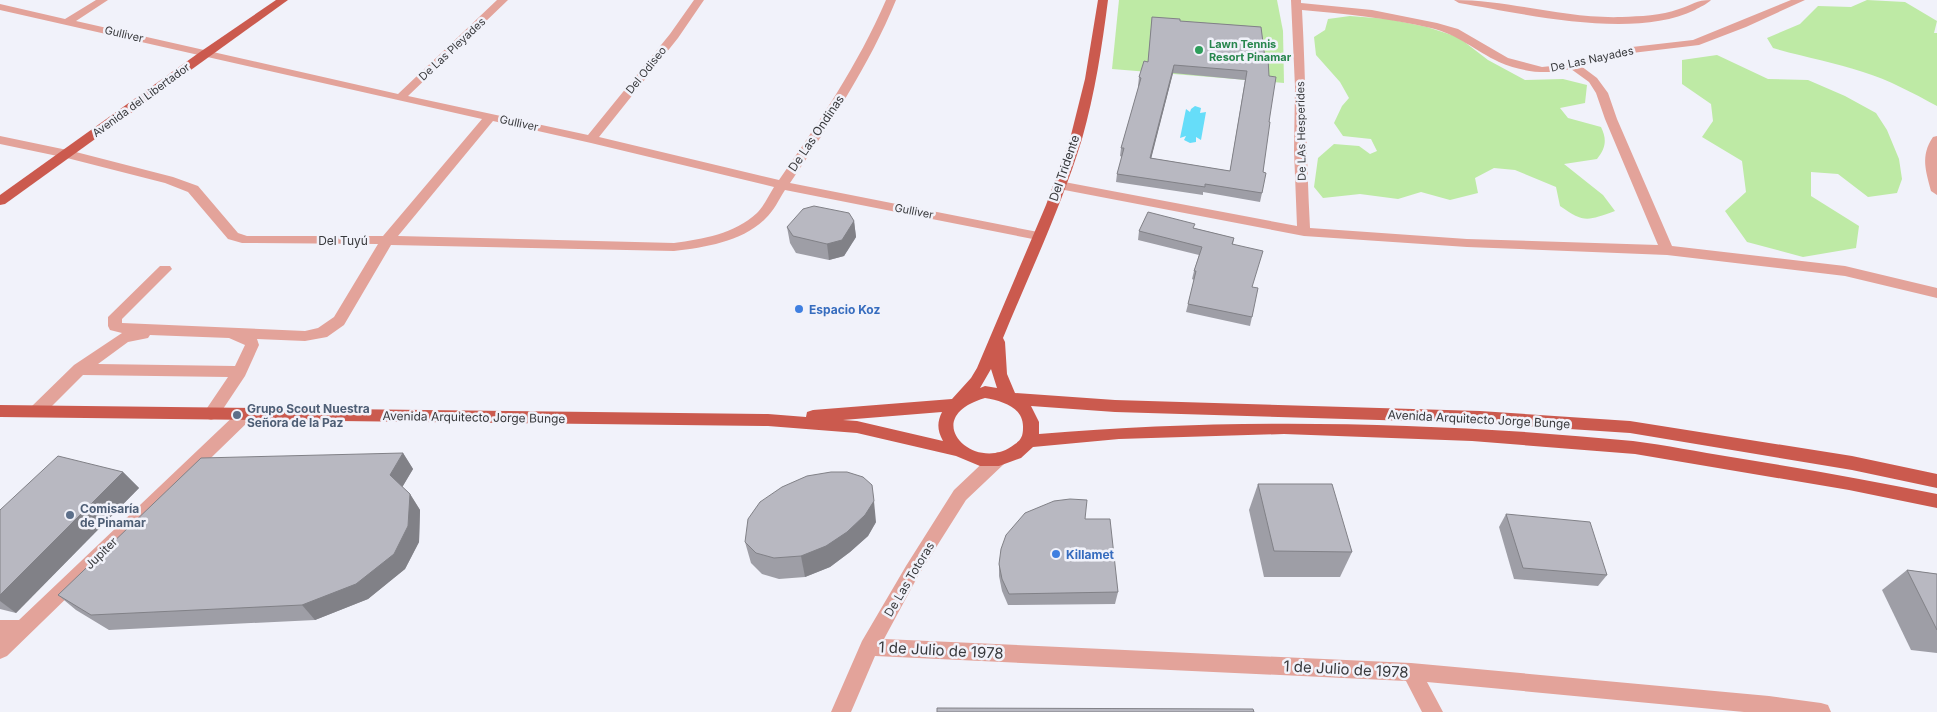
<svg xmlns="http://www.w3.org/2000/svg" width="1937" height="712" font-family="Inter,sans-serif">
<rect width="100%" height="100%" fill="#f1f2fa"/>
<g fill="#beeaa5">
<polygon points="1119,0 1277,0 1283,31 1284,83 1112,69"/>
<path d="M1867,0L1905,2L1937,21L1934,33H1937V106C1913,93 1889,80 1863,72C1834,62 1803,57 1773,48L1767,38L1800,24L1818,6L1851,7Z"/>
<path d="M1350,16L1388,19L1427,27L1458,37L1488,60L1525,80L1563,79L1587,85L1585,103L1560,108L1568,118L1601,127C1607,139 1606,148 1597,159L1564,164L1603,195L1615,211C1587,221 1584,223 1560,206L1556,187L1515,170L1494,168L1475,178L1478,193L1450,200L1421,192L1398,199L1360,194L1323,198L1314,187L1318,158L1334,144L1359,146L1370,154L1377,151L1371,139L1343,136L1334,123L1342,106L1349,98L1340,82L1316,55L1314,37L1325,30L1328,19Z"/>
<polygon points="1717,55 1768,79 1808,80 1845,96 1876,113 1887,130 1899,159 1902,179 1897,193 1868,197 1838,174 1811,172 1811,196 1859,226 1856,248 1803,257 1747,242 1725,211 1746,192 1742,161 1702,137 1713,121 1711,104 1682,84 1682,60"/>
</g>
<polygon fill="#66ddf9" points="1195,106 1201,108 1200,113 1206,112 1201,140 1196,137 1196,142 1190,143 1184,140 1186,136 1180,138 1186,109 1190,112 1191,109"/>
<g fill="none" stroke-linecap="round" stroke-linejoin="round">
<g fill="#e3a39a" fill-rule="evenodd">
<path d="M96,0H108L76,21L398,94L497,0H508L408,96L588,135L670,34L694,0H704L678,38L599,137L779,180C819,122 858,65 886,0H896C869,66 830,124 790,183L1038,232L1043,233L1045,236L1043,239L1038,240L785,190C779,199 774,211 765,219C741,242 706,247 674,251L391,245L344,325L327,337L305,341L257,339L259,345L245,376L217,418L211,420L205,418L203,414L228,377L83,375L43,415L37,417L31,415L29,411L31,407L74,365L122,333L110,330L108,326V317L160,266H170L172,269L122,319V323L305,331L318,328L334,317L378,244L242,243L228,239L188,192L165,183L67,158L0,144V136L72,151L173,177L198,186L238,233L247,236H383L482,119L0,10V4L65,19ZM493,121L591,143L774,187C769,195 764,206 757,213C734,234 703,239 674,243L398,236ZM150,335L229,338L245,345L235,366L98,364L128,342L148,338Z"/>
<path d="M1291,0H1301V3L1372,10L1437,23L1458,29L1508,58L1542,67L1561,65L1632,47L1693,40L1791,0H1805L1746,27L1699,45L1632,53L1581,66L1597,78L1608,93L1617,119L1672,246L1845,266L1937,288V298L1845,276L1667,255L1467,247L1304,236L1054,188L1053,185L1054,182L1059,181L1297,226L1294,150L1295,87ZM1302,10C1345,14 1388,18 1431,28C1457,34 1476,51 1499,62C1522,72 1547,75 1571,69L1589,82L1596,93L1605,119L1658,245L1467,239L1310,228C1306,155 1306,82 1302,10Z"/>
<path d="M1454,0C1510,0 1565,19 1622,17C1640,16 1661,16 1679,9C1692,5 1696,0 1711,0C1707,4 1700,7 1695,10C1633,40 1525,14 1459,3Z"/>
<path d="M1937,136V195L1931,191C1926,171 1920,156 1933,137Z"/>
<polygon points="246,408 252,410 254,414 252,418 7,656 0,659 0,620 19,620 240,410"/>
<polygon points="998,452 1004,454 1006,459 1004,464 966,500 918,576 884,639 1411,663 1769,696 1821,703 1828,705 1831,712 1744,712 1427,682 1443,712 1422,712 1406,681 875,656 851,712 831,712 862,641 906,566 954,490 992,454"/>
</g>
<g fill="#cb5a4e" fill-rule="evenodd">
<polygon points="276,0 288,0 5,204 0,205 0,195 200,52"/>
<path d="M1098,0H1108C1102,47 1095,93 1082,139C1061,208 1030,272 1003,338L1005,342L1007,374L1015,393L1115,400L1480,411L1630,421L1852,456L1937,474V488L1852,470L1630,433L1480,423L1115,412L1031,406L1039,422V434C1237,417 1436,422 1633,441C1666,445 1699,452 1731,457C1800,468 1869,480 1937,494V508L1849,490L1635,454L1472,441L1284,434L1119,439L1033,447L1021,458L999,466H980L956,456L857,433L768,426L0,417V405L768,414L806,417L807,412L813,410L952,399L971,378L977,368L1046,205L1070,139L1085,79ZM991,369L997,388L985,386L980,388ZM985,398C1002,401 1024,407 1023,428C1023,436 1021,440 1015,444C976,476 916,418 985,398ZM942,412C937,422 937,430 943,441L857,421L843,420Z"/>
</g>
</g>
<g fill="#9e9ea6" fill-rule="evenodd">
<path d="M1152,17L1180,21L1261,27L1269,122L1263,172L1262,193L1260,202L1203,192V195L1116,182L1117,174L1122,157L1120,156L1121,148L1139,86H1138L1139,77L1148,62ZM1173,73L1245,80L1230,171L1151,158Z"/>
<polygon points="854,221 856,237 844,256 829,260 796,253 790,243 787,227"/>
<polygon points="1194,228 1234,238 1233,244 1252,287 1252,317 1250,326 1186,312 1194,280 1192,279 1194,271 1199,255 1138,240 1139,231"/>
<polygon points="403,453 413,469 402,487 410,494 420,510 419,542 405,569 368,599 315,620 109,630 76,610 58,595"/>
<polygon points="123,472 139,488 16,613 0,609 0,510"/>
<polygon points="1258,484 1352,552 1340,577 1264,577 1249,510"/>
<polygon points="1506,514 1607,575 1598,586 1514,579 1499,527"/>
<polygon points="1085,519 1118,592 1115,604 1008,605 1002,591 999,576 999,564"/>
<polygon points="876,522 868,536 850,552 830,567 805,577 779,579 762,574 751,563 745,542"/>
<polygon points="1907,570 1937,574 1937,653 1911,650 1882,590"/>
</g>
<g fill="#818187">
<polygon points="1174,65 1173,73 1149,167 1150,158"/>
<polygon points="854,221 856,237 844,256 829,260 827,244"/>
<polygon points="403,453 413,469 400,491 390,475"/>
<polygon points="123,472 139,488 16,613 0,601 0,595"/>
<polygon points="410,494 420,510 419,542 405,569 368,599 315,620 302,605"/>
<polygon points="874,501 876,522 868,536 850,552 830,567 805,577 801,556"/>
</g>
<g fill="#b8b8c1" stroke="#818187" fill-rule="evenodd">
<path d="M1152,17L1180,19V21L1261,27L1265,58H1268L1269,76L1276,77L1269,122H1270L1263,172L1266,173L1262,193L1205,184V187L1117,174L1124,148H1121L1141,78L1139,77L1144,61L1148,62ZM1174,65L1247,71L1230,171L1150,158Z"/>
<polygon points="814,206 849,213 854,221 842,240 827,244 793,236 787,227 803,209"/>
<polygon points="1148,212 1195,224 1193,228 1234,238 1232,244 1263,251 1252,287 1258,288 1252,317 1188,304 1196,271 1194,271 1202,247 1139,231"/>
<polygon points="403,453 390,475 410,494 408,526 394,554 356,584 302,605 91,615 58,595 201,458"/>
<polygon points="58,456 123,472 0,595 0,510"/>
<polygon points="831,472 847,472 863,477 872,485 874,501 865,515 847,532 826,546 801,556 774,558 756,553 745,542 748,519 760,502 782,487 807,476"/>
<polygon points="1258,484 1332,484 1352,552 1274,551"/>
<polygon points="1070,499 1087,500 1085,519 1110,519 1118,592 1009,594 1002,579 999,564 1001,549 1006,535 1025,513 1054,501"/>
<polygon points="1506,514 1590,522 1607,575 1523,568"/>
<polygon points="1907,570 1937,574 1937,630"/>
<polygon points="937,708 1253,709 1254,712 937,712"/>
</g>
<circle fill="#2e9e5b" stroke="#f1f2fa" stroke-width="2" cx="1199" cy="50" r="5"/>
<g fill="#3f7fe0" stroke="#f1f2fa" stroke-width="2">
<circle cx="799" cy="309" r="5"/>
<circle cx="1056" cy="554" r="5"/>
</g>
<g fill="#5c6f8a" stroke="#f1f2fa" stroke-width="2">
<circle cx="237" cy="415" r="5"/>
<circle cx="70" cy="515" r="5"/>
</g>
<g text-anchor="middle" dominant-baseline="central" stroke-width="5" stroke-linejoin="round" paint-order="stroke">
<g font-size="11" fill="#393a3d" stroke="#f1f2fa">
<text transform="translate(124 34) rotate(13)">Gulliver</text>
<text transform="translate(452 49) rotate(-43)">De Las Pleyades</text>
<text transform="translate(1592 59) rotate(-12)">De Las Nayades</text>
<text transform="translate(646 70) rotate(-51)">Del Odiseo</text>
<text transform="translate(141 100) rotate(-36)">Avenida del Libertador</text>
<text transform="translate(519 123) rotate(12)">Gulliver</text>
<text transform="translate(1301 131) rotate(-91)">De LAs Hesperides</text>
<text transform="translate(914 211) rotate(11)">Gulliver</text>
</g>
<g font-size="11" font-weight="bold" fill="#27864d" stroke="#f1f2fa" text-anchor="start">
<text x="1209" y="44">Lawn Tennis<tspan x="1209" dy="13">Resort Pinamar</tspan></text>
</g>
<g font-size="12" fill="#393a3d" stroke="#f1f2fa">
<text transform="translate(816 133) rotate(-56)">De Las Ondinas</text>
<text transform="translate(1064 168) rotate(-71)">Del Tridente</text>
<text x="343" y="240">Del Tuyú</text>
<text transform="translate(474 417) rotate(1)">Avenida Arquitecto Jorge Bunge</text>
<text transform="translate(1479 419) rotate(3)">Avenida Arquitecto Jorge Bunge</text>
<text transform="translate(101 553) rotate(-44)">Jupiter</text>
<text transform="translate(909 579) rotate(-59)">De Las Totoras</text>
</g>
<g font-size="12" font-weight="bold" fill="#366cbe" stroke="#f1f2fa" text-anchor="start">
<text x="809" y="309">Espacio Koz</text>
<text x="1066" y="554">Killamet</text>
</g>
<g font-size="12" font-weight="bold" fill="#4e5e75" stroke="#f1f2fa" text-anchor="start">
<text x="247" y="408">Grupo Scout Nuestra<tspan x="247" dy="14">Señora de la Paz</tspan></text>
<text x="80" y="508">Comisaría<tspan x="80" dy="14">de Pinamar</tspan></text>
</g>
<g font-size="15" fill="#393a3d" stroke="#f1f2fa">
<text transform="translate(941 650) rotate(3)">1 de Julio de 1978</text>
<text transform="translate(1346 669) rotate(3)">1 de Julio de 1978</text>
</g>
</g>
</svg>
